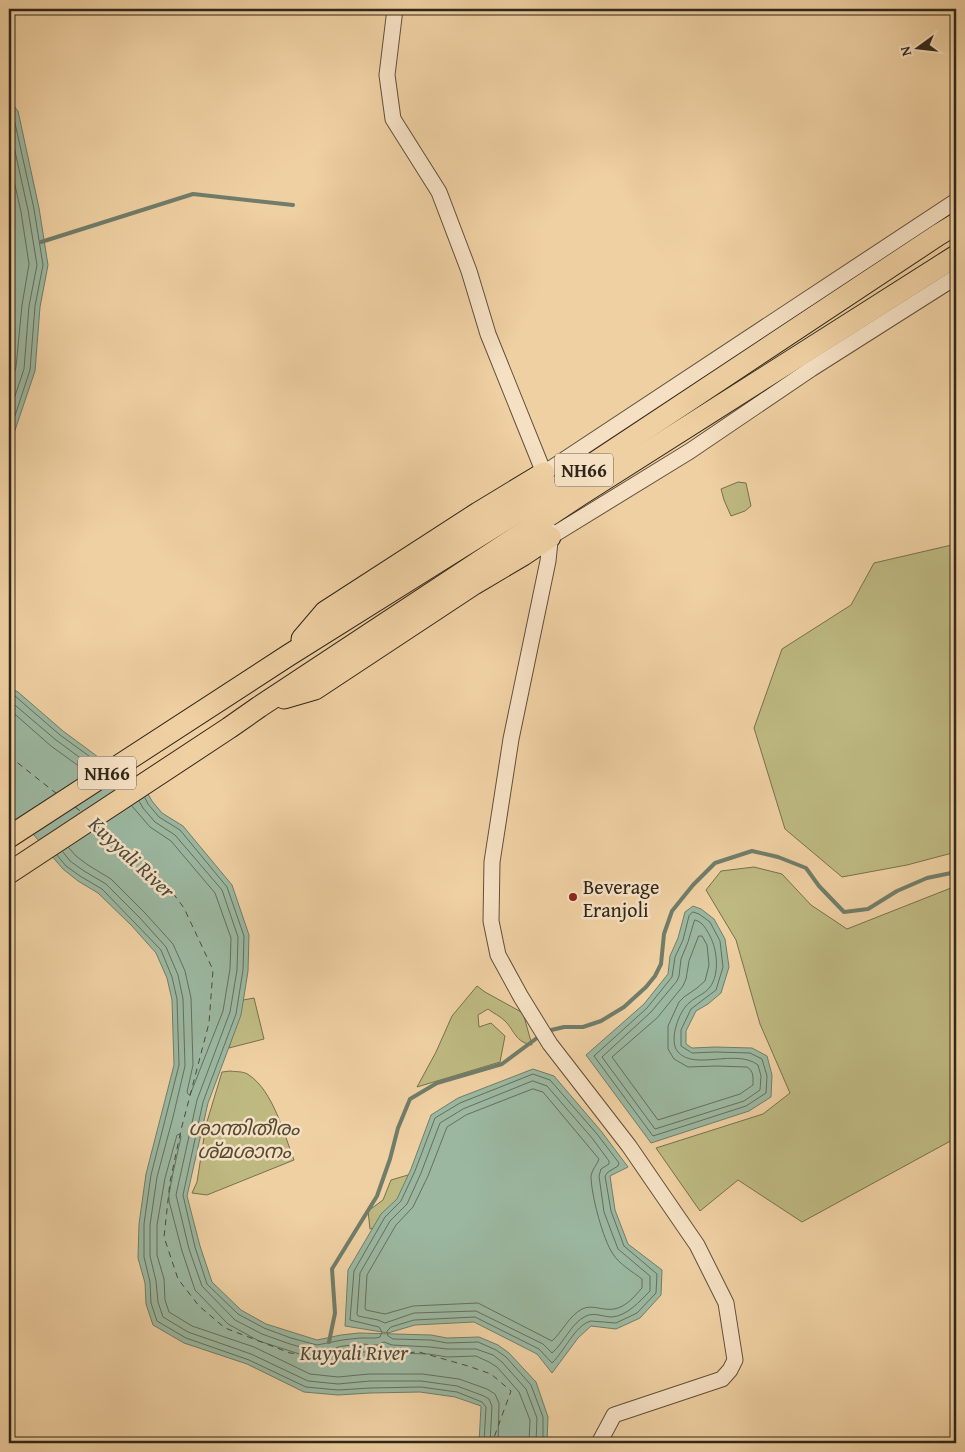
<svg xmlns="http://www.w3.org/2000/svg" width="965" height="1452" font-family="'Gentium Book Plus','Noto Sans Malayalam',serif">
<rect width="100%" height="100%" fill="#efd0a2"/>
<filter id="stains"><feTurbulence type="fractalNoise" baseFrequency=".004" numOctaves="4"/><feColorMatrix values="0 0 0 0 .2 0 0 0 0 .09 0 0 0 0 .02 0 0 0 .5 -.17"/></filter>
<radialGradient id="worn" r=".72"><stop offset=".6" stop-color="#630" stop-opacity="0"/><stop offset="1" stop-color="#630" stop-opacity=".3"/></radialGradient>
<g fill="#beb981" stroke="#77704d">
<polygon points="738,482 746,483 751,506 745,511 731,516 724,500 721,489"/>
<polygon points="956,544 956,852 907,865 842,877 785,829 754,728 782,649 851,605 874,563"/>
<polygon points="754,867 782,874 811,905 847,929 956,886 956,1138 802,1222 738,1180 700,1211 656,1148 763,1114 790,1093 760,1024 736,940 706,890 721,871"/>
<path d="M477,986L485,992L523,1013L532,1045C515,1042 515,1031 505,1021C500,1016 493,1013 488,1009L478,1015L479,1027L491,1023L505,1036L500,1062L417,1087L436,1052L452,1016Z"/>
<polygon points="254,998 264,1039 229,1048 243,1000"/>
<path d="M230,1071C236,1072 244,1071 249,1075C273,1091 284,1134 294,1160L207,1195L192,1193L197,1182L206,1125L222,1072Z"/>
<polygon points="425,1170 396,1221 370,1229 368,1211 383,1200 391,1180"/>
</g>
<g fill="#9bb7a0" stroke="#707d6a">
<polygon points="9,100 18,111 39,208 48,265 40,307 35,371 11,442 9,445"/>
<polygon points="9,687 18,692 63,731 148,794 152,801 162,813 183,826 232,885 249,935 248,971 241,1015 208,1103 187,1196 200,1246 212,1282 241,1310 266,1324 317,1340 341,1335 359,1333 431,1335 447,1338 479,1337 498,1345 509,1353 536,1382 548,1417 547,1443 479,1443 481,1406 455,1397 420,1392 370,1393 338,1395 304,1392 247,1364 184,1343 153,1325 146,1304 145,1283 138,1258 139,1224 146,1174 174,1065 172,1000 167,978 156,953 132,926 98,893 78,881 63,869 33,834 9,816"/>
<polygon points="693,906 701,909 714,919 725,939 729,967 721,993 708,1004 696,1011 686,1031 686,1044 692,1048 715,1047 752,1048 767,1056 772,1075 771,1097 749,1111 651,1143 586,1055 644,1004 668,974 670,956 678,938 685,912"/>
<polygon points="533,1069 554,1076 601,1131 628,1167 610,1176 615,1210 628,1244 662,1270 661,1295 640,1318 616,1329 591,1326 578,1338 552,1373 537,1354 474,1322 415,1325 388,1333 345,1326 348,1270 381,1214 397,1199 411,1169 431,1115 458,1098"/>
</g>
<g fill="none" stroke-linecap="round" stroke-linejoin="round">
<g stroke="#666e5c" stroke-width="1">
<polyline points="9,108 13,114 34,209 43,265 35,306 30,370 9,434"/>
<polyline points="9,124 28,210 37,265 29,306 24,369 9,414"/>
<polyline points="9,158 21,212 29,264 22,305 16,367 9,390"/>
<polyline points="9,692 15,696 60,735 100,764"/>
<polyline points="9,700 56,740 94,768"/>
<polyline points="9,709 51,746 87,772"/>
<path d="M145,798L148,804L159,817L180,830L227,887L244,936L243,970L236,1014L203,1102L183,1195L195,1247L207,1284L238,1314L264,1328L291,1338L317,1345L342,1340L360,1338H376L380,1337L382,1332L379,1327L350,1320L354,1271L385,1217L401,1201L415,1171L435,1118L460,1103L533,1074L550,1080L597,1134L619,1163L618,1166L608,1172L605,1176L611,1211L624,1246L657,1274L656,1293L637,1313L616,1323L591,1321C575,1325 564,1352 552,1363L539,1349L475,1317L414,1320L391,1327L387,1331L388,1336L393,1339L431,1340L447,1343L478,1342L496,1350L506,1357L531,1385L543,1417V1443"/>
<polyline points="139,801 143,808 155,822 175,835 222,890 238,937 237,970 230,1012 197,1100 176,1195 189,1249 202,1286 235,1320 262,1334 290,1344 318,1352 343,1346 360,1344 377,1345 384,1342 392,1345 430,1347 447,1349 476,1349 493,1355 502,1362 526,1389 537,1418 536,1443"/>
<polyline points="69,848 76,856 88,865 111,879 145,913 173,944 185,971 191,998 193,1065 187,1092 188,1094 190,1095 223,1011 230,969 231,938 215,893 171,841 150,827 132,806"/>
<polyline points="63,852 70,861 84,871 106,884 140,918 166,947 178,975 183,999 185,1066 173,1117 157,1177 150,1225 150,1256 156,1281 158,1302 163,1317 188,1332 251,1354 308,1381 338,1384 370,1381 421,1381 457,1386 484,1396 489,1399 492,1406 490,1443"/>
<polyline points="57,855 66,866 80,876 102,889 135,923 161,950 172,977 177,999 179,1065 151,1175 144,1224 144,1257 150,1282 151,1303 157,1321 186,1338 249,1360 306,1387 338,1390 370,1388 421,1387 457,1392 482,1402 486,1407 484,1443"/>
<polygon points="693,912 699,914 710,922 720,941 723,967 716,990 691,1009 681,1030 681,1046 692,1053 716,1052 750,1053 762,1059 767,1076 766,1093 746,1106 653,1136 594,1056 647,1008 672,977 675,957 683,940 689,916"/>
<path d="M695,920C703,922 706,929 710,936C717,949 720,974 710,987C705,994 695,997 689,1003C679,1011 668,1041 678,1052C695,1071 736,1048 758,1065L761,1076L760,1090L744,1101L655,1129L602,1057L651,1012L677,981L679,976L681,959L688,942Z"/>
<path d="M699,936H702L707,945L709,965L705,981L697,988L684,997L679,1002L668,1026V1049L674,1059L688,1067L716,1066L747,1067C754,1071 753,1078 753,1085L740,1094L658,1120L612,1057L657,1018L683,986L686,979L689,961Z"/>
<path d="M533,1081L547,1086L592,1138L609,1161V1164L601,1169L599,1176L604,1212L618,1249L650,1276V1291C640,1301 627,1316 612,1317C604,1317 594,1312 586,1316C571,1323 564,1343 552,1353L543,1344L476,1311L414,1313L385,1323L378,1320L358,1316L357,1314L360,1273L390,1221L407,1204L421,1173L440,1123L463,1109Z"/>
<path d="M533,1089L543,1092L599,1159C597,1165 592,1169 591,1176C591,1194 603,1240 613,1254C619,1264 633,1272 642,1279V1288C634,1297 626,1307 614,1309C603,1311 592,1304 582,1309C569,1316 562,1332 552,1341L478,1303L413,1306L385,1314L366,1310L365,1308L367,1275L396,1225L413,1207L428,1176L447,1127L466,1115Z"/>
<polyline points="498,1443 499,1403 495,1394 487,1389 459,1379 422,1374 369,1374 338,1377 310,1374 254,1347 192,1326 169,1312 165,1300 164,1279 157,1255 157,1225 165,1178 177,1135 180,1134 181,1137 173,1173 169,1194 169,1201 182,1251 195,1290 228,1324 259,1341 315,1359 345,1353 384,1351 392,1353 429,1354 447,1357 476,1356 489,1362 497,1367 519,1392 530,1420 529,1443"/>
</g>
<g stroke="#707d6a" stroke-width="4">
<polyline points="41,242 193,194 293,205"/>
<polyline points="547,1031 564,1027 583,1027 601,1021 624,1007 646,987 655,976 661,964 664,934 672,911 693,885 715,863 752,851 778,857 806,868 819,886 844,912 868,909 897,891 927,878 956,872"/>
<polyline points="329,1342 335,1313 332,1269 377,1196 390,1159 398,1128 410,1099 437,1083 502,1064 541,1035"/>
</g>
<g stroke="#4b4a3b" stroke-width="1" stroke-dasharray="6 5" stroke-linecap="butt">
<polyline points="9,281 9,284"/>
<polyline points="9,756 57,794"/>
<polyline points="75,807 83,813"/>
<polyline points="101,826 113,836 167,885 184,908 213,970 209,1023 181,1130 170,1182 164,1237 178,1279 199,1306 225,1328 290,1353 326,1357 419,1352 468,1366 491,1374 511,1391 492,1443"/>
</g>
<g stroke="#60503b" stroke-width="17">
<g id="minor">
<polyline points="395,9 387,75 393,119 439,192 469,271 488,334 544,473 956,201"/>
<polyline points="551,532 548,561 511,739 492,862 491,921 498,955 521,997 550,1044 629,1146 697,1245 726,1303 735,1360 730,1370 722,1379 614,1415 599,1443"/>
<polyline points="550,537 690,451 811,369 956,277"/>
</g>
</g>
<g stroke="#302619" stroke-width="23">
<g id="highway">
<polyline points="302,639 325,612 478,513 544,473"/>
<polyline points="284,698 315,689 474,584 523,555 550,537"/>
<polyline points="9,837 289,655 573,477 938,235 956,224"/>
<polyline points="9,873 229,728 259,707 580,495 956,256"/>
</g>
</g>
<use href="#minor" stroke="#f5e0c3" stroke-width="15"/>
<use href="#highway" stroke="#efd0a2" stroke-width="21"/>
</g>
<circle fill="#8f2418" stroke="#f5e0c3" stroke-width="2" cx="573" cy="897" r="5"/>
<g text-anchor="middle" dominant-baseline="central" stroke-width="5" stroke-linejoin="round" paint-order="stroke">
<g fill="#f5e0c3" stroke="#6b5e4c" stroke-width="1">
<rect x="555" y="453.5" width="58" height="33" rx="4"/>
<rect x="78" y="756.5" width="58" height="33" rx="4"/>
</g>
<g font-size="19" font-weight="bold" fill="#302619">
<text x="584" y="470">NH66</text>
<text x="107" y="773">NH66</text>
</g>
<g font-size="20" fill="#302619" stroke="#f5e0c3" text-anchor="start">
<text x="583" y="886">Beverage<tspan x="583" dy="23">Eranjoli</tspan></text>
</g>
<g font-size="20" font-style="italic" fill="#544b33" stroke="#f5e0c3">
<text x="244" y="1127">ശാന്തിതീരം<tspan x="244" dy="23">ശ്മശാനം</tspan></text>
</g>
<g font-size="21" font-style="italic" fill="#4b4a3b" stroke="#f5e0c3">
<text transform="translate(132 857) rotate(43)">Kuyyali River</text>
<text x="354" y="1352">Kuyyali River</text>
</g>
</g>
<rect width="965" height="1452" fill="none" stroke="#efd0a2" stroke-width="30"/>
<rect x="10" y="10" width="945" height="1432" fill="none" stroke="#302619" stroke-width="2.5"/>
<rect x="15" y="15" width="935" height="1422" fill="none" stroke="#302619"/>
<g transform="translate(918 48) rotate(255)" stroke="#f5e0c3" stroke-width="4" paint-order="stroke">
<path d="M0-4L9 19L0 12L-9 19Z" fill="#302619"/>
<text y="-8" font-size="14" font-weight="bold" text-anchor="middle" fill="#302619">N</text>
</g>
<rect width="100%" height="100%" filter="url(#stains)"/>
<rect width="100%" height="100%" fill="url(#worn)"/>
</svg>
